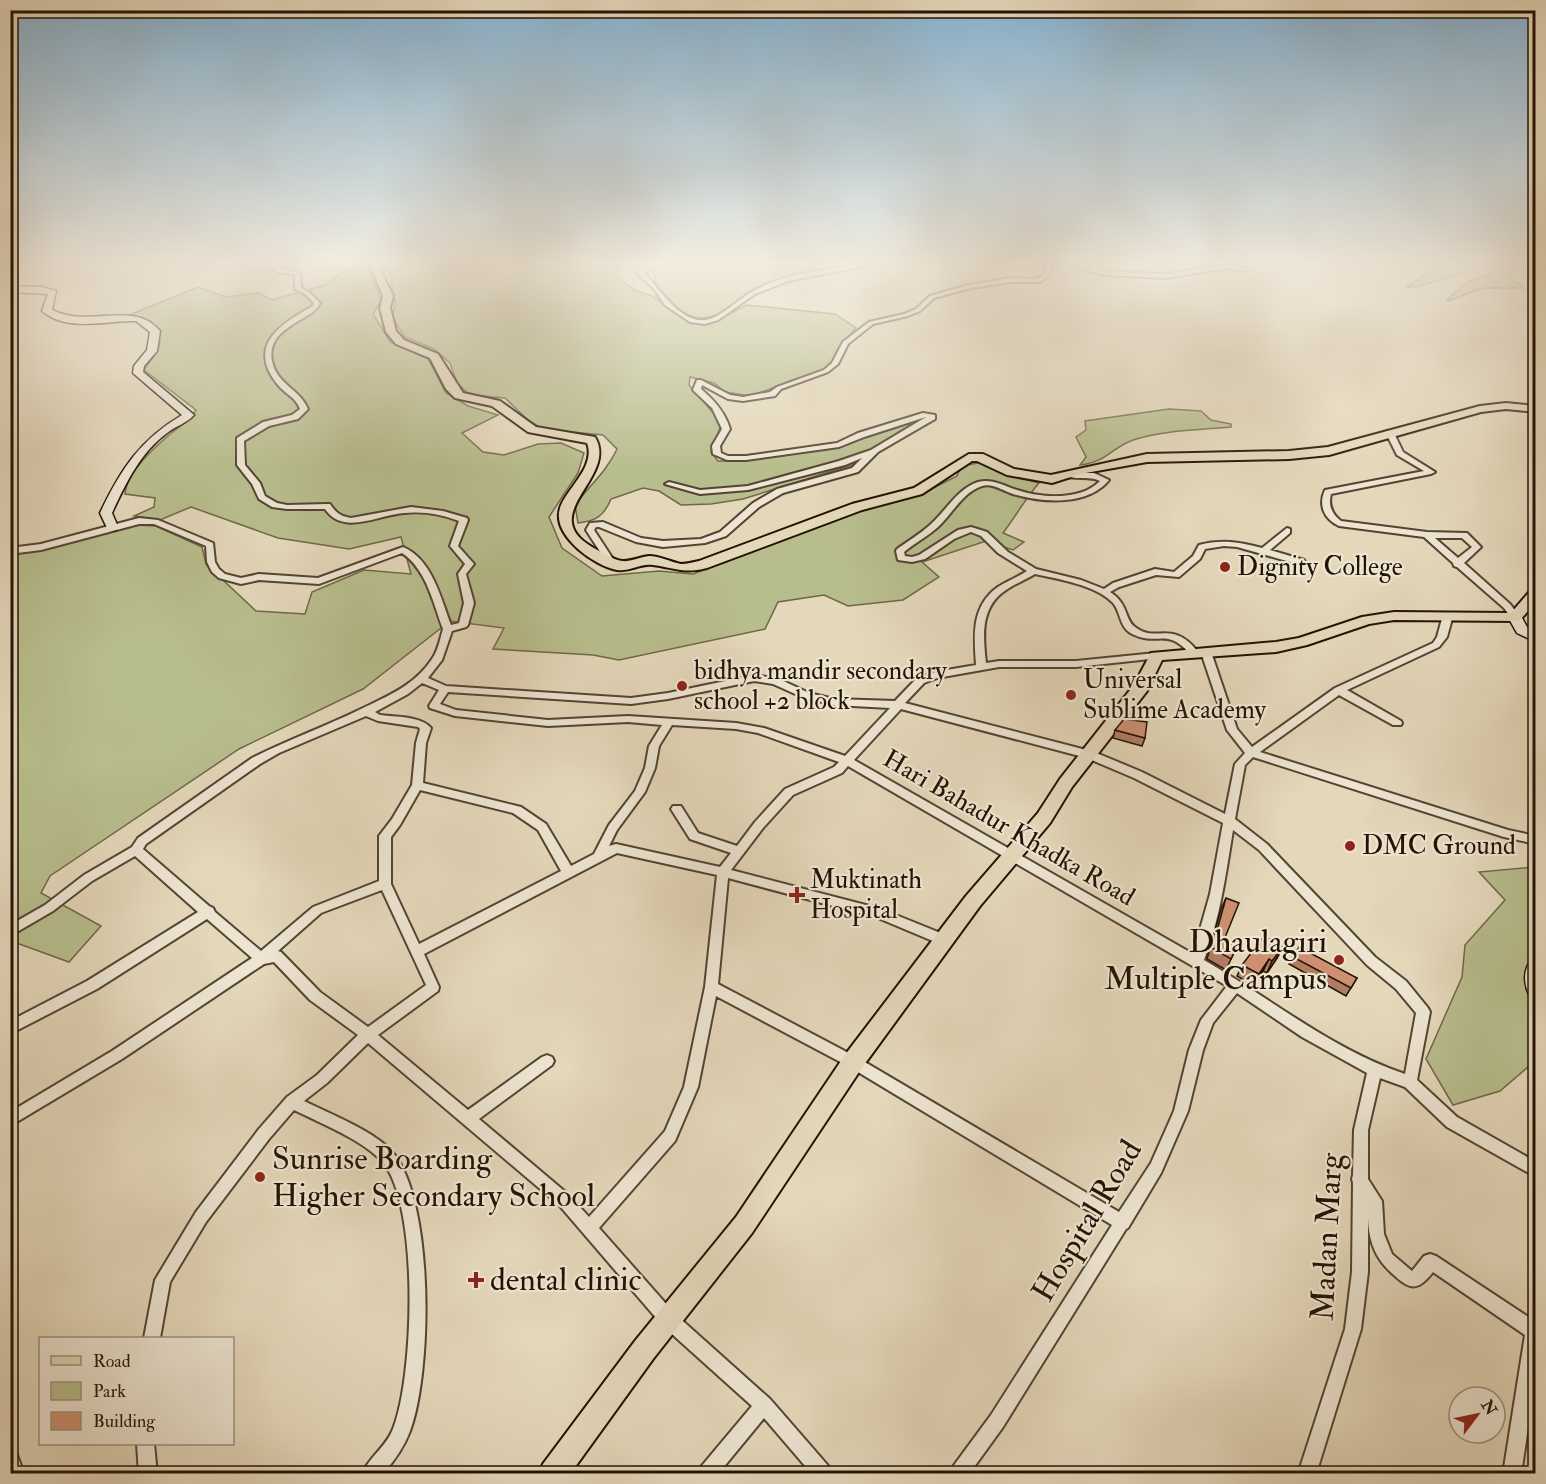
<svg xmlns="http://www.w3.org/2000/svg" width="1546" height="1484" font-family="'IM FELL Double Pica',serif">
<rect width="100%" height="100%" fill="#e4d7ba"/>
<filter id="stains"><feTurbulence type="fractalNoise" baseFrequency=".00333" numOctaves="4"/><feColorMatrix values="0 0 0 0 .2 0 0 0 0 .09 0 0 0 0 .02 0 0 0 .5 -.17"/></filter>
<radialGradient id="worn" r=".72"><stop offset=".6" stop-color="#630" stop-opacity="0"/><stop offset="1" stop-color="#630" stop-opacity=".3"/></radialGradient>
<g fill="#b8bd8d" stroke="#6e6848" stroke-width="1.5">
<path d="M366,263L381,301L373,314L390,342L428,359L446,393L468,406L498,415L462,433L483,452L504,455L538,444L561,443L584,453L578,473L549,517L562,548L602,576L659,571L693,574L880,504L920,495L957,476L961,466L984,462L1003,473L1039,483C1025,499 1016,516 1003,533L1024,542L1013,550L986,541L922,562L939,577L903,600L848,606L824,595L778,602L765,629L619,660L593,655L493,649L504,628L450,621L363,689L239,749L50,876L41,893L101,926L69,962L11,941V550L99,529L136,525L156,526L202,547L206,564L256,611L305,614L312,592L364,570L411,574L401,537L349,549L278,538L191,507L160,520L134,516L154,507L155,498L125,494C127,472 153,449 169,435C179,426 189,422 196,410L144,370C159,349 167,344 151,321L127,316L198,287L226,297L259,293L272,300L325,285L341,273Z"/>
<path d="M381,263H622L615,276L637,291L652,296L692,324H710L747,305L835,314L856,328C843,340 838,358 825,369L750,396L725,392L714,383L690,377L689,385L721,422C720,434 712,441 711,452L718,461H733L834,448L926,418L888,440L855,464L743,499L711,504L681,505L659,491L643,488L611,499C604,516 596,521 578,523L575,505C589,486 607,471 617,449L603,435L543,429L528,420L505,398L470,395L457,383L450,363L434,349L405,337L393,319L395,302L390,274Z"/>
<path d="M660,263H871C841,270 810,270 781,279C741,292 707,345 669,300C663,292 653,284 654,273Z"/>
<path d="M1444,263H1535L1536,265L1519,267L1507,275L1524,288H1482L1449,301L1447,300L1466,283L1492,273V271L1474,266C1467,272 1416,289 1407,287Z"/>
<path d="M1169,409L1201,411L1211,420L1231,424V427C1199,430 1164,430 1133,440C1111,448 1107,462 1080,465L1086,457L1076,437L1086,430L1085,421Z"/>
<polygon points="1535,867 1535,1061 1500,1091 1453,1105 1426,1059 1462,977 1465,945 1505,900 1479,872"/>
</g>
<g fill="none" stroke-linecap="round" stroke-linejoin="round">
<g stroke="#534432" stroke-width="4">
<g id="street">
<path d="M262,263H269L282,269L300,273L301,288L309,292L320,303C315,320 265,326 272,361C277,385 300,389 308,409L298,419L269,426L244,441L245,465L260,483L265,496L277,503L287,505L327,504H330C336,513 340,516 351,518L411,507L443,511L467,518L468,520L458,546L474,564L466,574L474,603L468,625L466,627L452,631L442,660L428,678L446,686L631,698L668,693L754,675L779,679L809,693L834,699L895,701L916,679L935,672L976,665C974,636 971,606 998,587C1007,581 1018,577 1027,571L998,553L981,536L971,532L954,539L925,559L912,562L898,560L896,551L897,549C908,541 920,534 930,525C946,511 957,489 978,482C992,478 1004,486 1017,490C1041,498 1081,501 1100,481C1088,475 1074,481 1063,475L1064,473H1094L1109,480C1088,506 1043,503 1013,494C1003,491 993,483 982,486C963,492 952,514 938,527C928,536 915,543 904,552L905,556L912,557L919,555L958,530L971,527L987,532L1008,552L1036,569L1081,580L1104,589L1113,583L1155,569L1174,572L1193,556L1199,545C1221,539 1240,542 1262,548L1287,528L1290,529V533L1270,550L1304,560L1305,562L1301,565L1237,547L1224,546L1205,549L1200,559L1179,577L1156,575L1119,587L1110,592C1129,604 1124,619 1135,627C1156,644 1172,618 1199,653L1194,656L1191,655C1166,626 1159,647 1132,634C1119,627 1121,612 1113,603C1096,585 1058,579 1035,574C1025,580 1015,584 1006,590C980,607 983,636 986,663L999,661H1076L1156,653L1161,656L1159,658L1076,667H999L937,678L924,683L905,703L1094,752L1142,772L1225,814L1235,764L1245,753L1227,730L1201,652L1203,650L1206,649L1211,652L1237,729L1252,747L1335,688L1433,643L1437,637L1443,615L1445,613H1451L1453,615L1447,637L1439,647L1347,690L1401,721L1402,723L1401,725H1393L1339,695L1260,752L1508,830L1536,836V844L1504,837L1253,757L1245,765L1235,819L1267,844L1375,957L1406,981L1428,1008L1430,1012L1417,1080L1457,1117L1536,1162V1177L1447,1127L1405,1087L1380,1078L1368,1130V1179L1382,1201L1384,1234L1392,1254L1412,1271L1424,1256L1430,1254L1436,1256L1536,1322V1375L1521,1474H1503L1525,1335L1433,1272C1419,1290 1411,1291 1395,1276C1376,1260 1369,1243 1368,1218V1272L1361,1329L1316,1474H1298L1345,1329L1352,1272L1353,1183L1352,1179L1353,1175L1354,1130L1367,1073L1302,1037L1237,993L1213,1023L1203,1050L1188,1111L1161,1173L1128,1228L1126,1229L1003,1427L969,1474H949L952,1468L991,1415L1112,1225L848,1066L716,996L698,1087L675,1141L599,1228L675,1314L770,1399L830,1468L833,1474H812L764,1418L718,1474H697L700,1468L752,1406L663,1326L559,1205L368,1043L327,1083L304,1101C330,1114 377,1132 394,1154C434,1205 432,1372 410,1431C404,1447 394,1461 383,1474H362C369,1457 387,1446 393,1429C414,1377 419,1208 384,1164C366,1141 320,1123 294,1110L269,1139L206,1222L170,1282L160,1338H144L155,1280L196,1212L259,1129L287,1097L317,1075L358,1035L310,1000L274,962L264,964L122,1059L10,1126V1112L112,1051L252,958L207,919L97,989L10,1034V1021L87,981L198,912L135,856L92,881L53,911L10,936V925L45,905L84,875L132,847L138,838L252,758C288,740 326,726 361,709C388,696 415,685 432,659C438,651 440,639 443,629C433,603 427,570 402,553L319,584L259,580L241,584L219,578L212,572L207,562L206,546L154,524H139L41,550L10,554V548L41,544L139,518L158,520L213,543L215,562L219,569L225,574L241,578L259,574L318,578L403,547C432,559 441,599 451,625L459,623L464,603L458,574L465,564L450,546L459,521C442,514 422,511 404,513C378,515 343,536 325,509H287L272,507L259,499L252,484L237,465V438L263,422L292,415L300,409C296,397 285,394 278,385C246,346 280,324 313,306L314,303L305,294L295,289V275L278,272ZM754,681L773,684L802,697L834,705L890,708L845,756L764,728L736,723L628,716L548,720L456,710L440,704L448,692L631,704L668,699ZM422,683L439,690L429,706L430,708L455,716L548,726L628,722L662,725L649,746L645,768L635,791L609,825L594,854L571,866L546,824L521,807L423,783L426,743L431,728C421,716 396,717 380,715L375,712L408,694ZM901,709L1087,758L1134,778L1223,823L1210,894L1193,954L854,760ZM366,716L378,721L418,727L420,729L416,743L412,785L392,819L379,836V881L313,907L261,951L215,912L213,908L209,906L143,849L146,844L260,764L279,753ZM672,725L736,729L758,733L839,762L834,767L785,789L755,822L737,846L698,833L681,806H673L671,809L690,839L731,853L720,867L616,844L609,846L617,830L645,792L655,768L659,746ZM848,766L1227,986L1201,1020L1189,1050L1174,1111L1151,1163L1119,1212L858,1058L718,984L728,878L878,918L940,944L944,945L948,944L950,940L948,936L881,909L731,870L763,828L793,795L842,773ZM420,790L513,813L538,830L561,871L419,944L391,884V837L400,825ZM1233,830L1259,850L1367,965L1396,989L1416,1013L1405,1074C1331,1049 1270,998 1204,960C1220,919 1226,873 1233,830ZM617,853L717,875L705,987L684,1087L665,1131L589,1217L569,1195L479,1119L552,1065L554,1061L552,1057L547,1055L542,1057L468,1110L378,1035L438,991L439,987L424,954ZM382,890L426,985L368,1027L320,992L281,952L278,951L321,913Z"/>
<path d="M652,263H658L644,273C658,287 674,313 694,319C714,326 734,302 750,293C784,272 830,270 869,263H880L788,281L755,294L718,320L705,324L690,322L665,305L654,289L637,273Z"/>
<path d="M1049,263H1055L1047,277L1040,282H1012L971,288L934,298L920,311L908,316L873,324L848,344L838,364L828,372L781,389L775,396L743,401L728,399L702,385L701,389C714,400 725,412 730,429L720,446L721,453L728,456H746L837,443L858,433L923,413L935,415V419L878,452L858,472L783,493L759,507L726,536L705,543L663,547L636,542L599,527H596L594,530L613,559L609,562L606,561L586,530L590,523L603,522L641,538L663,541L701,539L720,532L753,503L777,489L852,468L862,458L845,465L748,490L700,494L665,484L669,482L700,490L748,486L839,461L871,450L926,417L864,437L839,447L746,460H727L713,454L712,446L722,429L712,408L693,390L697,380H701L730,395L743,397L770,392L777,387L824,370L832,363L843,342L869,322L904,314L916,309L930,296L968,285L1012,278L1037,279L1043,275Z"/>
<polygon points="1064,263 1072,263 1103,271 1167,274 1228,264 1247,269 1244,271 1228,268 1167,278 1103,275"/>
<path d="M1387,431H1393L1403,452L1435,472L1431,474L1331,494C1328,506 1332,514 1341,521L1427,532L1467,533L1481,547L1464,563L1510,604L1520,617L1518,619H1512L1504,608L1457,567L1454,566L1453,563L1424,537L1339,526C1324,519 1318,505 1325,490L1424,471L1397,455L1386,433ZM1435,538H1462L1472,547L1458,558Z"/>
<polygon points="137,1444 154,1444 157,1474 139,1474"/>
<polygon points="10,1449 16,1452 24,1474 10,1474"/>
</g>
</g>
<g stroke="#231304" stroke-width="3">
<g id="secondary">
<polygon points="10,263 14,265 14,269 10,271"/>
<path d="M10,286L42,287L56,291L52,310C92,329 132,299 160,331L157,351L144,366L143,372L194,415C187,423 176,426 167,433C140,453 126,483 112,513L118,527L116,530H108L100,513C121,469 140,440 182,415L133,373L134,366L147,350L150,332L136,321C106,320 68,333 42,311L48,294L10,292Z"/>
<polygon points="1515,613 1520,614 1527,627 1536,632 1536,642 1517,633 1508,617"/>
<path d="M1536,959V998L1529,995C1524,983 1523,973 1530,961Z"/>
</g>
</g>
<g stroke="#231304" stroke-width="4">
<g id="primary">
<path d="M369,263H377L393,296L390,308L396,331L404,340L438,354L463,393L500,401L536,427L595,437C619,477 535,514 592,547C600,551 613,560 622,561C630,562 640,557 649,556C660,556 670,562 681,564C687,564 693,562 699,561L852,504L914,488L969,454H983L1014,469L1051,475L1147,454L1289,451L1328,447L1480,406L1506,403L1536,406V412L1506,409L1481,412L1329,455L1289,459L1147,462L1080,474L1052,483L1007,475L977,461H972L922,494L862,510L707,568C684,574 675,568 653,565C641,563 629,572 617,570C595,566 556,538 559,513C561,492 597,469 587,443L528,432L492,406L455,398L446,389L430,358L396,344L386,332L380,308L383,296Z"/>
<polygon points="1536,589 1536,602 1520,620 1515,621 1394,620 1369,624 1307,645 1276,652 1162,660 1147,691 1072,787 1050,823 980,906 861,1069 752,1233 653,1359 570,1474 539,1474 543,1464 635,1341 736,1217 845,1055 966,896 1038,813 1060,779 1134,685 1151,653 1276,642 1299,638 1362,617 1394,612 1511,613 1531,590"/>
</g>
</g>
<use href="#street" fill="#ede5d2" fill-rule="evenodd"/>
<use href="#secondary" fill="#ede5d2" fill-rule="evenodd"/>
<use href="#primary" fill="#e4d7ba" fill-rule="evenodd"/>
</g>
<g fill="#b07c62" stroke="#231304" stroke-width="1.5">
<polygon points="1115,730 1145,738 1142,746 1113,738"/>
<polygon points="1226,898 1224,940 1237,946 1226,970 1207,959 1221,909"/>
<polygon points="1283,947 1277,958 1267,973 1263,971 1253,986 1237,976 1242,965"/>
<polygon points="1293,957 1357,978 1346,996 1289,964"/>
</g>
<g fill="#906550" stroke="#231304" stroke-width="1.5">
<polygon points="1283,947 1277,958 1267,973 1272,961"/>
<polygon points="1269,959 1263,971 1253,986 1259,974"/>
</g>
<g fill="#cd9072" stroke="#231304" stroke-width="1.5">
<polygon points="1124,719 1147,722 1145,738 1115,730"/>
<polygon points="1226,898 1239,903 1224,940 1237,946 1231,959 1212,948"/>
<polygon points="1264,936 1283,947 1272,961 1269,959 1259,974 1242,965"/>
<polygon points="1299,947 1357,978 1351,988 1293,957"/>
</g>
<linearGradient id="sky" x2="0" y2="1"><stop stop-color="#88b5d5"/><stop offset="0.56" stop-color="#f3ede0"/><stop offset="1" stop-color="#f3ede0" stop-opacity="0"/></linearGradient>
<rect width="1546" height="470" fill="url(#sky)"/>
<g fill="#8f2418" stroke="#ede5d2" stroke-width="2">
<circle cx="1225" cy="567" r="6"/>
<circle cx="682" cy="686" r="6"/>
<circle cx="1071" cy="695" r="6"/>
<circle cx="1350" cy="846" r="6"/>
<path d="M794 886h6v6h6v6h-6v6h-6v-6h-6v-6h6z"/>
<circle cx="1339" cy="960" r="6"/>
<circle cx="260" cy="1177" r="6"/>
<path d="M473 1271h6v6h6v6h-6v6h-6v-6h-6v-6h6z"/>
</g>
<g text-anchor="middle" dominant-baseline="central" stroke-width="4.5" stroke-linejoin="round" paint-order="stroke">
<g font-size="26" fill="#231304" stroke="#ede5d2" text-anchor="start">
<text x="1237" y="567">Dignity College</text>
<text x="694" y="671">bidhya mandir secondary<tspan x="694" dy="30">school +2 block</tspan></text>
<text x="1083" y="680">Universal<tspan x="1083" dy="30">Sublime Academy</tspan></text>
<text x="1362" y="846">DMC Ground</text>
<text x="810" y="880">Muktinath<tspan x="810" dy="30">Hospital</tspan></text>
</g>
<g font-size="26" fill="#231304" stroke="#ede5d2">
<text transform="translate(1009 828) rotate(30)">Hari Bahadur Khadka Road</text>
</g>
<g font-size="32" fill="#231304" stroke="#ede5d2" text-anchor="start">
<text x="1327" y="942" text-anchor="end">Dhaulagiri<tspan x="1327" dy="37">Multiple Campus</tspan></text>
<text x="272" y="1159">Sunrise Boarding<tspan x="272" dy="37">Higher Secondary School</tspan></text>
<text x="490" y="1280">dental clinic</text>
</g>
<g font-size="32" fill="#231304" stroke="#ede5d2">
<text transform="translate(1087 1221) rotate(-59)">Hospital Road</text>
<text transform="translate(1327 1237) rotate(-87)">Madan Marg</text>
</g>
</g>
<rect width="1546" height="1484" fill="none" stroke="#e4d7ba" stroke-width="36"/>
<rect x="12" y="12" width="1522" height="1460" fill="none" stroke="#231304" stroke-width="3"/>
<rect x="18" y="18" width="1510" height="1448" fill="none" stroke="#231304" stroke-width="1.5"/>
<rect x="39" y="1337" width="195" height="108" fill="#ede5d2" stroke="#9c9180" stroke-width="1.5"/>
<rect x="51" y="1356" width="30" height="9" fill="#e4d7ba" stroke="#9c9180" stroke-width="1.5"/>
<text x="93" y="1367" font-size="18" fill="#231304">Road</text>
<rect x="51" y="1382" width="30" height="18" fill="#b8bd8d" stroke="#9c9180" stroke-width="1.5"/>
<text x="93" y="1397" font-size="18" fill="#231304">Park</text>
<rect x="51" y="1412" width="30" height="18" fill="#cd9072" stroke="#9c9180" stroke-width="1.5"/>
<text x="93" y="1427" font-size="18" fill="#231304">Building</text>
<g transform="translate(1477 1415) rotate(58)"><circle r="28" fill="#ede5d2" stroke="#9c9180" stroke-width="1.5"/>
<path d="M0-4.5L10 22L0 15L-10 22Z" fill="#8f2418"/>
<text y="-9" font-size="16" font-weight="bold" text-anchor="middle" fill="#231304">N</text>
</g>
<rect width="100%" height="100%" filter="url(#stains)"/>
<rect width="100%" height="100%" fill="url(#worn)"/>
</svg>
